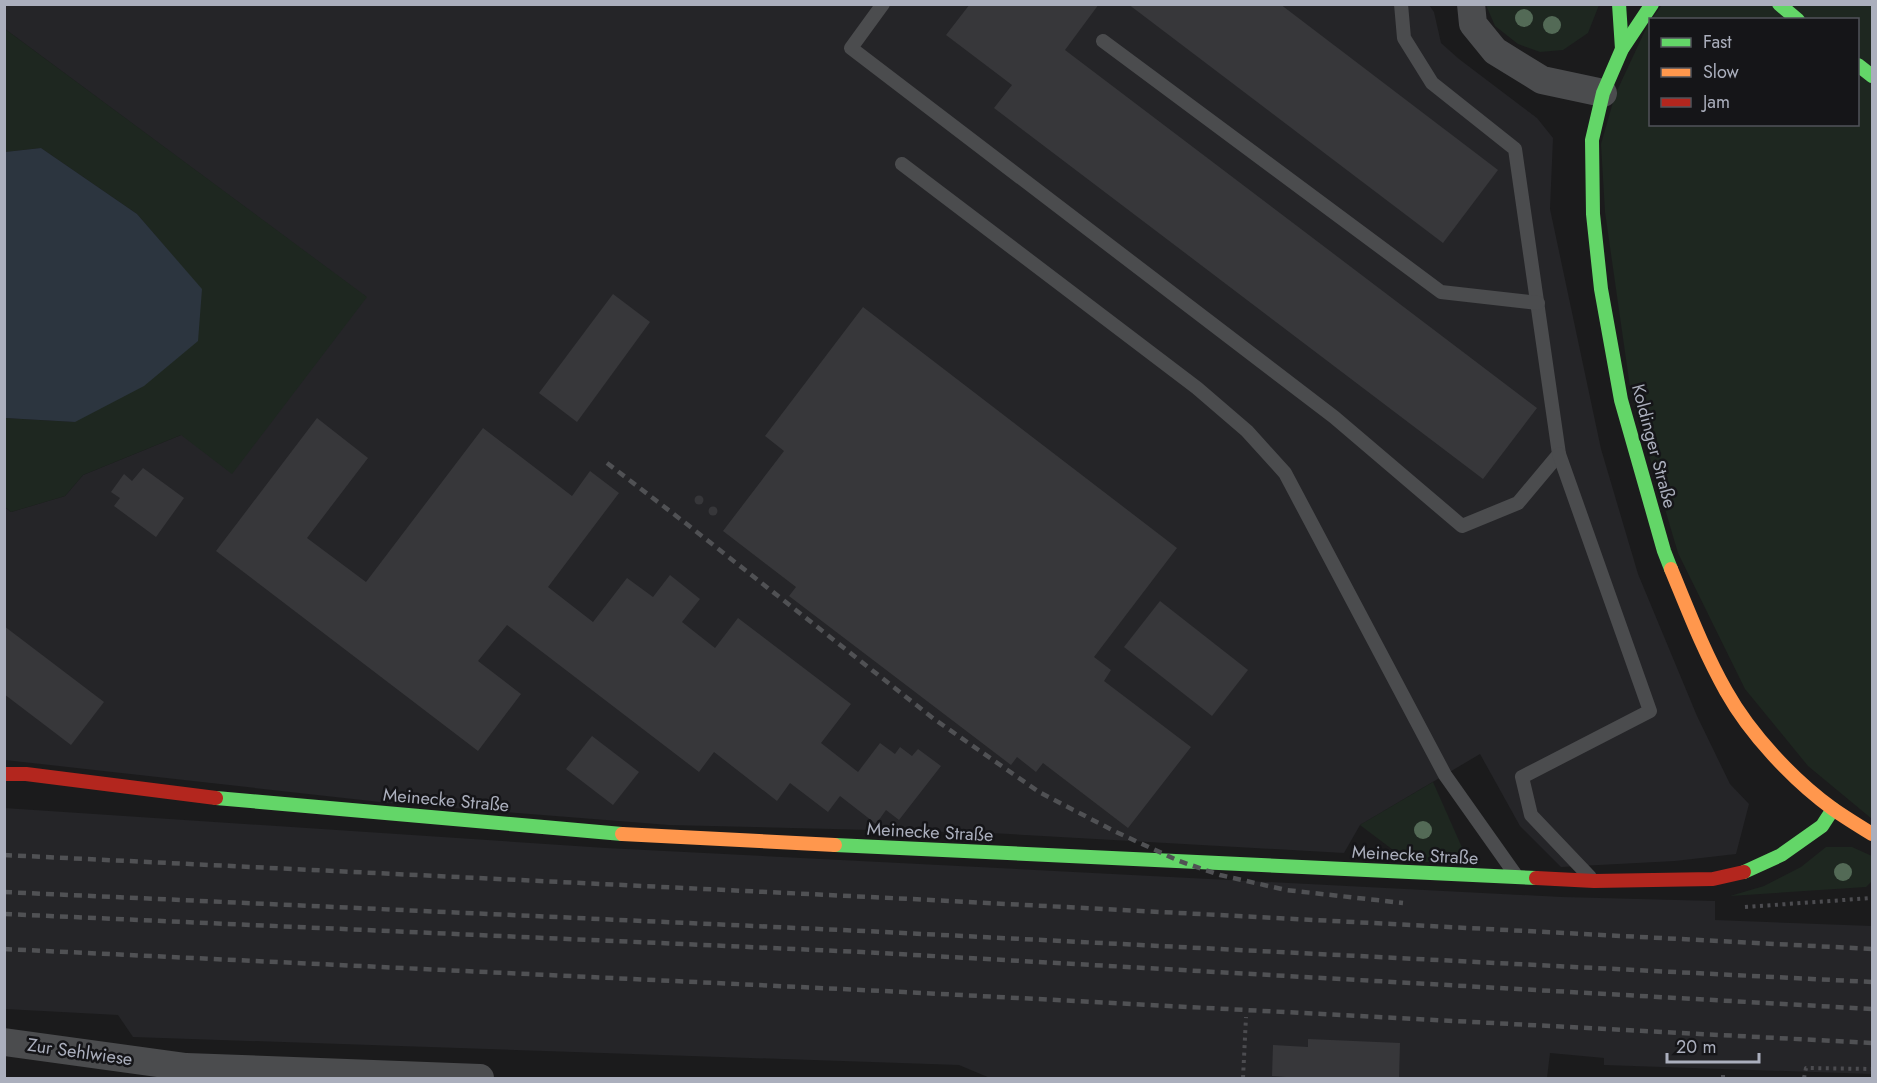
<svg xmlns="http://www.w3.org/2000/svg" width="1877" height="1083" font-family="Jost,sans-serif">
<rect width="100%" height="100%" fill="#1b1b1c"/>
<g fill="#252528">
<polygon points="5,5 1429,5 1434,12 1441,43 1459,59 1537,118 1553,138 1550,209 1601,449 1638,574 1697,716 1730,784 1749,804 1736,854 1675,861 1561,867 1520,826 1480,754 1360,825 1344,853 991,833 669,825 389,803 5,760 4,507 11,512 65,496 83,475 181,435 366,297 5,29"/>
<polygon points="4,808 606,848 1562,897 1715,901 1715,920 1872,926 1872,1074 1604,1065 1604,1058 1550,1053 1547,1078 990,1078 959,1065 133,1037 118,1015 5,1009"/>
</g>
<g fill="#1e2720">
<polygon points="1486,5 1599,5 1588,33 1563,50 1540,52 1518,44 1495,26"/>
<polygon points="1662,5 1872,5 1872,819 1808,766 1745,689 1678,553 1631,394 1605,212 1601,144 1615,95 1650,20 1650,124 1858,124 1858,20 1651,20"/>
<polygon points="5,29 367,297 232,474 181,435 83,475 65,496 11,512 5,507 4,418 75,422 202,290 137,214 41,148 5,152"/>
<polygon points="1433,782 1464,852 1468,862 1409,862 1360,825"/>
<polygon points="1826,847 1852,847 1872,856 1872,881 1866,887 1730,896 1764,886 1801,867"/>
</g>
<polygon fill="#2c353f" points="41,148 137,214 202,289 198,341 144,386 75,422 5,418 5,152"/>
<g fill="#37373a">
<polygon points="970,4 1099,4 1065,50 1537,408 1483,479 994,108 1012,85 946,35"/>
<polygon points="1128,4 1280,4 1498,170 1443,243"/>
<polygon points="613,294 650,322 577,422 539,393"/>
<polygon points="863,307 1177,548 1094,657 1111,670 1104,681 1191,747 1128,828 1043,763 1036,772 1017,757 1011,765 789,596 796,587 723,531 784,451 765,436"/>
<polygon points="317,418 368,458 307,538 366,582 483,428 572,496 590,471 619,493 548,587 593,622 627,578 653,597 670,575 700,599 682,622 715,648 738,618 851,704 821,743 858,772 880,743 895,754 900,747 912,756 918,749 941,766 899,820 886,810 876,824 840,796 828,812 790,783 777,801 714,752 699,772 507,625 478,661 521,694 478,751 216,551"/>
<polygon points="143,468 184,498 156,537 114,506 120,498 111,492 124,474 132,481"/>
<circle cx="699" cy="500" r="4.5"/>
<circle cx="713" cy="511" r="4.5"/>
<polygon points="1160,601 1248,670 1212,716 1124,647"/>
<polygon points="4,626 104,702 71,745 4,694"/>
<polygon points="592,736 639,772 613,805 566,769"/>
<polygon points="1308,1039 1400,1043 1399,1078 1373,1077 1371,1078 1300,1078 1272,1076 1273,1045 1308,1047"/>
</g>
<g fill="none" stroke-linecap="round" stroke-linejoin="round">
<g stroke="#4c4c50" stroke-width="4" stroke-dasharray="3 4.5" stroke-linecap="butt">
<polyline points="1745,907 1872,898"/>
<polyline points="1243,1078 1246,1017"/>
<polyline points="1723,1078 1723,1075"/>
<polyline points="1804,1078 1806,1068 1872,1069"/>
</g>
<g stroke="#4b4c4e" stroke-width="14">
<polyline points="883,4 851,48 1334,417 1462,526 1518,503 1559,454 1515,149 1432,83 1404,38 1401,4"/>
<polyline points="1103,41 1441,292 1538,303"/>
<polyline points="902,164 1197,388 1247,431 1285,473 1445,775 1515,874"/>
<polyline points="1559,454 1650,711 1522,777 1531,815 1590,877"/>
</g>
<g stroke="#4b4c4e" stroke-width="28">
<polyline points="1471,4 1473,24 1495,51 1542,80 1603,93"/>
<polyline points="4,1042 186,1067 480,1078"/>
</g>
<g stroke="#63d668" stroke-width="14">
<polyline points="1619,4 1622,49"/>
<polyline points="1652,4 1622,49 1603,93 1592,140 1593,214 1601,289 1621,400 1664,551 1671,569"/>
<polyline points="1779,4 1798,20"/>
<polyline points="1858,65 1872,76"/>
<polyline points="216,798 622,834"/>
<polyline points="835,845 1536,878"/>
<polyline points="1744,872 1781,855 1822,826 1833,809"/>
</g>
<g stroke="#ff974d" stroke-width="14">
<path d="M1671,569C1688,610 1704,652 1726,691C1750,734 1793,780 1833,809C1846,818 1859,826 1872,834"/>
<polyline points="622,834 835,845"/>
</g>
<g stroke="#b3261e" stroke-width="14">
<polyline points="4,774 26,774 216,798"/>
<polyline points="1536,878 1594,881 1713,879 1744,872"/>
</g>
<g stroke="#505154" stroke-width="4.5" stroke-dasharray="8 6" stroke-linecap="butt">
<polyline points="607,463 688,525 934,719 1039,792 1114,831 1179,861 1220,875 1286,890 1403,903"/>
<polyline points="4,855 911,899 1872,949"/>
<polyline points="4,892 864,931 1872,982"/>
<polyline points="4,914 862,952 1872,1009"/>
<polyline points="4,949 904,992 1872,1043"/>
</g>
</g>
<g fill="#536a56">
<circle cx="1524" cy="18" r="9"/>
<circle cx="1552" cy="25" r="9"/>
<circle cx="1423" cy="830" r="9"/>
<circle cx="1843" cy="872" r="9"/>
</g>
<g text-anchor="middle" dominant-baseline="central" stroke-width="5" stroke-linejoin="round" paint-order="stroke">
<g font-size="18" fill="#abafbd" stroke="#151518">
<text transform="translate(1654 446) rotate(75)">Koldinger Straße</text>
<text transform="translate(446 800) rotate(5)">Meinecke Straße</text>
<text transform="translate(930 832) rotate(3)">Meinecke Straße</text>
<text transform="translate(1415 855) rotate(3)">Meinecke Straße</text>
<text transform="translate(80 1052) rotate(8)">Zur Sehlwiese</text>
</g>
</g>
<rect width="1877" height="1083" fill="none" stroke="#abafbd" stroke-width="12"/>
<rect x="1649" y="18" width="210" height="108" fill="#151518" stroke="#51535a" stroke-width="1.5"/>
<rect x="1661" y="38" width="30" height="9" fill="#63d668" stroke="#51535a" stroke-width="1.5"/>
<text x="1703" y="48" font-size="18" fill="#abafbd">Fast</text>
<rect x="1661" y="68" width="30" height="9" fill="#ff974d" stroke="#51535a" stroke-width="1.5"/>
<text x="1703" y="78" font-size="18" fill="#abafbd">Slow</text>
<rect x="1661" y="98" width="30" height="9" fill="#b3261e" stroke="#51535a" stroke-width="1.5"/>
<text x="1703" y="108" font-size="18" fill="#abafbd">Jam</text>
<path d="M1667 1053v9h92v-9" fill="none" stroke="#abafbd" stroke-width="3"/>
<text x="1676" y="1053" font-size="18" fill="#abafbd" stroke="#151518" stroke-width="4.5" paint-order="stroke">20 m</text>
</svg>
